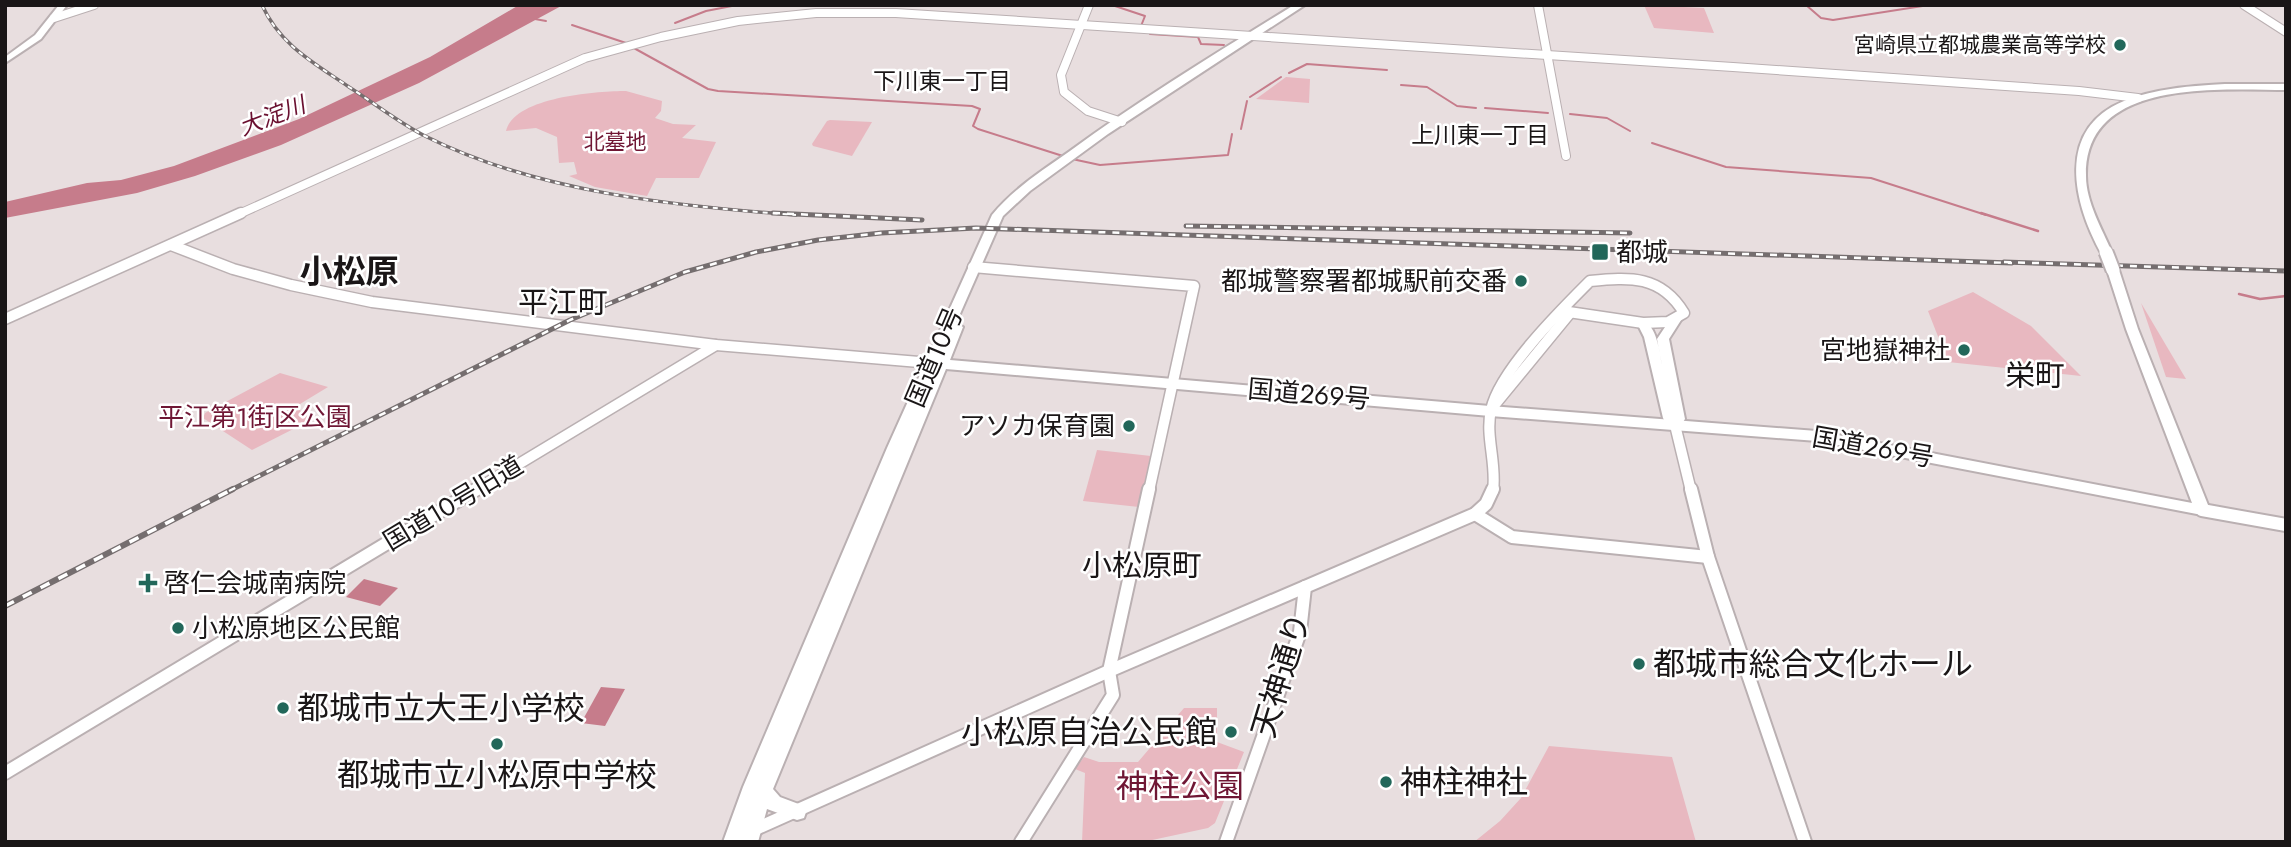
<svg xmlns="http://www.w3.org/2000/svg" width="2291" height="847" font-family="Jost,'Noto Sans JP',sans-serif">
<rect width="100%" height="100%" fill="#e8dedf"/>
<g fill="#e8b8c0">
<polygon points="1644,5 1704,8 1714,33 1654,28"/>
<polygon points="1286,77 1310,79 1309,103 1256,99"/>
<path d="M626,91L662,101L661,111L655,118L673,124L696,125L682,138L716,142L699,178H656L647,196L595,187L569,176L577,174L574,162L559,163L557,137L536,128L506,131C514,97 597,91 626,91Z"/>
<polygon points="827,121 830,120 872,122 852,156 813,146 812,144"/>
<polygon points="1973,292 2031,326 2081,376 1948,362 1928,311"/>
<polygon points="2141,303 2186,379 2166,377"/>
<polygon points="280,373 328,387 295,407 313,419 252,450 203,418 205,413"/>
<polygon points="1097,450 1151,456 1139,507 1083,501"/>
<polygon points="1184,708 1217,708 1217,742 1244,752 1215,823 1208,828 1143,842 1082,842 1085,773 1075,769 1084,757 1099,762 1138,762"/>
<polygon points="1549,746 1672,757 1696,842 1474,842 1500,821 1521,798"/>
</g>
<g fill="#c67c8b">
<polygon points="519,5 563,5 419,83 281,145 195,176 137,193 5,218 5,202 87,183 121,180 174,166 299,119 430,57"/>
<polygon points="364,579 398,588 380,606 346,597"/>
<polygon points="601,687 625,689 605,726 581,723"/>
</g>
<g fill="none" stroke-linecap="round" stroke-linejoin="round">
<g stroke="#c67c8b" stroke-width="2">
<polyline points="1112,5 1145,16 1141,26"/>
<polyline points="1806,5 1821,18 1833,20 1929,5"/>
<polyline points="535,19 546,21"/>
<polyline points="675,23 706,11 737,5"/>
<polyline points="572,25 626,43"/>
<polyline points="1150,34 1198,37 1201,44 1224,45"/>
<polyline points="632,47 708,89 718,91 972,106 980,109 973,126 978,129 1066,157"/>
<polyline points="1289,73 1307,64 1387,70"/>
<polyline points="1401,85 1427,87 1457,106 1476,108"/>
<polyline points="1250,97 1281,77"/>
<polyline points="1485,108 1548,113"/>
<polyline points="1570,114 1607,118 1630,131"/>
<polyline points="1241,129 1247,101"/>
<polyline points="1652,143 1726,167 1871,178 1986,215"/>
<polyline points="1072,159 1100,165 1228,155 1232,134"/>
</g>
<g stroke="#c67c8b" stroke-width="2.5">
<polyline points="1981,213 2038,231"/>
<polyline points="2239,294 2260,299 2286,296"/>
</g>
<g stroke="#bab0b2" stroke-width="10">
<g id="secondary-far2">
<polyline points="1089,5 1061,75 1064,92 1088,111 1122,122"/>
<polyline points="1538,5 1566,156"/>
<polyline points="2244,5 2286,32"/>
<polyline points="54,18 94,5"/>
<polyline points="237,215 585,58 661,37 738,21 816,13 896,13 1733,67 2079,91 2138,98"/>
</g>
</g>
<g stroke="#bab0b2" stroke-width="13">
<g id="secondary-far1">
<polyline points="171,245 233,269 291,285 372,302 716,345 931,363"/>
<polyline points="973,267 1194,286 1149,491"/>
<polyline points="5,319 241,213"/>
<polyline points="1492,408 1570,313"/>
<polyline points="1675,425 1691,491"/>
<polyline points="474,491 716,345"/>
<path d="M1493,491C1497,464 1485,436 1491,410C1499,371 1562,309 1590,281C1630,277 1661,275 1684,313L1668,322L1643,323L1562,311"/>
</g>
</g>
<g stroke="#bab0b2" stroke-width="16">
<g id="secondary">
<polyline points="1691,489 1708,557 1805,842"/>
<polyline points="2202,510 2286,525"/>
<polyline points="1475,514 1512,537 1708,557"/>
<polyline points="5,773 477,489"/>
<polyline points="751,831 1109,671 1475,514 1486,504 1493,489"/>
<polyline points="1021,842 1113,695 1109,671 1149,489"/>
<polyline points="1226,842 1300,632 1305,587"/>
</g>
</g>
<g stroke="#bab0b2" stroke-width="4">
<g id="primary">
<polygon points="59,5 67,5 41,39 5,63 5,57 35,35"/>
<path d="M1677,314L1683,317L1669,339L1685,419L1679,428C1671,430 1667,425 1663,418L1644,337L1637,323L1643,320C1657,327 1659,350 1662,365L1657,339L1673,315Z"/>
</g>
</g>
<g stroke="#bab0b2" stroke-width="4">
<g id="highway">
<path d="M1294,5H1305L1108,134L1030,191L1003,216L956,323L963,327L950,360L1490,406L1817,431L2192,503L2126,329L2107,270L2113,266L2119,270L2138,329L2210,510L2207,514L2202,515L1817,441L1490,416L946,369L773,789L780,797L804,806L806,812L804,818L797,820L767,809L758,842H723L743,787L887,448L992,215C1013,189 1043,170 1070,151C1142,98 1218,52 1294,5Z"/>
<path d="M2225,84H2286V90C2219,90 2084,78 2086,176C2086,202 2102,229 2112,252L2110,255H2102C2073,203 2055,129 2124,101C2156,88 2191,86 2225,84Z"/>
</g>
</g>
<use href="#secondary-far2" stroke="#fff" stroke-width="8"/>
<use href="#secondary-far1" stroke="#fff" stroke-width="10"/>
<use href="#secondary" stroke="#fff" stroke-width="12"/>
<use href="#primary" fill="#fff" fill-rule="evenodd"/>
<use href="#highway" fill="#fff" fill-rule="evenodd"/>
<g stroke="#756e6f" stroke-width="3.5">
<path id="rail-far2" d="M262,5C280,45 314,63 349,87C374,103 398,122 425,136C536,192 674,206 796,215"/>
</g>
<g stroke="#756e6f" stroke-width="5">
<g id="rail-far1">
<polyline points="773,213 922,220"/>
<polyline points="1186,226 1630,233"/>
<polyline points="2004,262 2286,271"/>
<polyline points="229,491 570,320 685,272 756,252 818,240 881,233 976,228 2012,263"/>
</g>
</g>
<g stroke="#756e6f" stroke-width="6">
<polyline id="rail" points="5,606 233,489"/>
</g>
<use href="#rail-far2" stroke="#fff" stroke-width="2" stroke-dasharray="5" stroke-linecap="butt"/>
<use href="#rail-far1" stroke="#fff" stroke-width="2.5" stroke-dasharray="7" stroke-linecap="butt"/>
<use href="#rail" stroke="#fff" stroke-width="3.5" stroke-dasharray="10" stroke-linecap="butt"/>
<g stroke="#bab0b2" stroke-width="17" stroke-linecap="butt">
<polyline id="highway-bridge" points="2106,252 2113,270"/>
</g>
<use href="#highway-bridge" stroke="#fff" stroke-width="13"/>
</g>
<g fill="#22675a" stroke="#fff" stroke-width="2.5">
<circle cx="2120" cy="45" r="7"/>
<rect x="1591" y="243" width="18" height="18" rx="3.5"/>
<circle cx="1521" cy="281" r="7"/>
<circle cx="1964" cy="350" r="7"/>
<circle cx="1129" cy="426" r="7"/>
<path d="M144.5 572.5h7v7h7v7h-7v7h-7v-7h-7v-7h7z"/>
<circle cx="178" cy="628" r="7"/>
<circle cx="1639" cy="664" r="7"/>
<circle cx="283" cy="708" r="7"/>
<circle cx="1231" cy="732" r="7"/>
<circle cx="497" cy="744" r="7"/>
<circle cx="1386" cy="782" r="7"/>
</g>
<g text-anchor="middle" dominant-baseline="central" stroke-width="5" stroke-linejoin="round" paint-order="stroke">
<g font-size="21" fill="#1a1617" stroke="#fff" text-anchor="end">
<text x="2106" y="45">宮崎県立都城農業高等学校</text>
</g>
<g font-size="21" fill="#6f1634" stroke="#fff">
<text x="615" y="142">北墓地</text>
</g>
<g font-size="23" fill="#1a1617" stroke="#fff">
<text x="942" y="81">下川東一丁目</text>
<text x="1480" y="135">上川東一丁目</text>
</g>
<g font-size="23" font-style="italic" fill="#6a1030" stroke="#fff">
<text transform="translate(272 116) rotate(-21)">大淀川</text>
</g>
<g font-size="26" fill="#1a1617" stroke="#fff" text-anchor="start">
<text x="1616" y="252">都城</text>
<text x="1507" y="281" text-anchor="end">都城警察署都城駅前交番</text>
<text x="1950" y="350" text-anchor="end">宮地嶽神社</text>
<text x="1115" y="426" text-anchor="end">アソカ保育園</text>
<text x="164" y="583">啓仁会城南病院</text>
<text x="192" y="628">小松原地区公民館</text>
</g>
<g font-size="26" fill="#1a1617" stroke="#fff">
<text transform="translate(934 357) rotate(-67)">国道10号</text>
<text transform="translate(1309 394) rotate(5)">国道269号</text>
<text transform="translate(1873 447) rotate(10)">国道269号</text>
<text transform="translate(453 503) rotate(-31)">国道10号旧道</text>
</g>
<g font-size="26" fill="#6f1634" stroke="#fff">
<text x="255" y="417">平江第1街区公園</text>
</g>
<g font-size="30" fill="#1a1617" stroke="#fff">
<text x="563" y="302">平江町</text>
<text x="2035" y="375">栄町</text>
<text x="1142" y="565">小松原町</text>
</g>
<g font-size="32" fill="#1a1617" stroke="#fff" text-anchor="start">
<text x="1653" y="664">都城市総合文化ホール</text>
<text x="297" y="708">都城市立大王小学校</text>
<text x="1217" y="732" text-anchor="end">小松原自治公民館</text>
<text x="497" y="775" text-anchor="middle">都城市立小松原中学校</text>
<text x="1400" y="782">神柱神社</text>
</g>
<g font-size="32" fill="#1a1617" stroke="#fff">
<text transform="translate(1281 675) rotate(-73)">天神通り</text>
</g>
<g font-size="32" fill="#6f1634" stroke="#fff">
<text x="1180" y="786">神柱公園</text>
</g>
<g font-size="33" font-weight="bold" fill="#1a1617" stroke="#fff">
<text x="349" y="271">小松原</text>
</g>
</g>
<rect width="2291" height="847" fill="none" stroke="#1a1617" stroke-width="14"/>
</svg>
